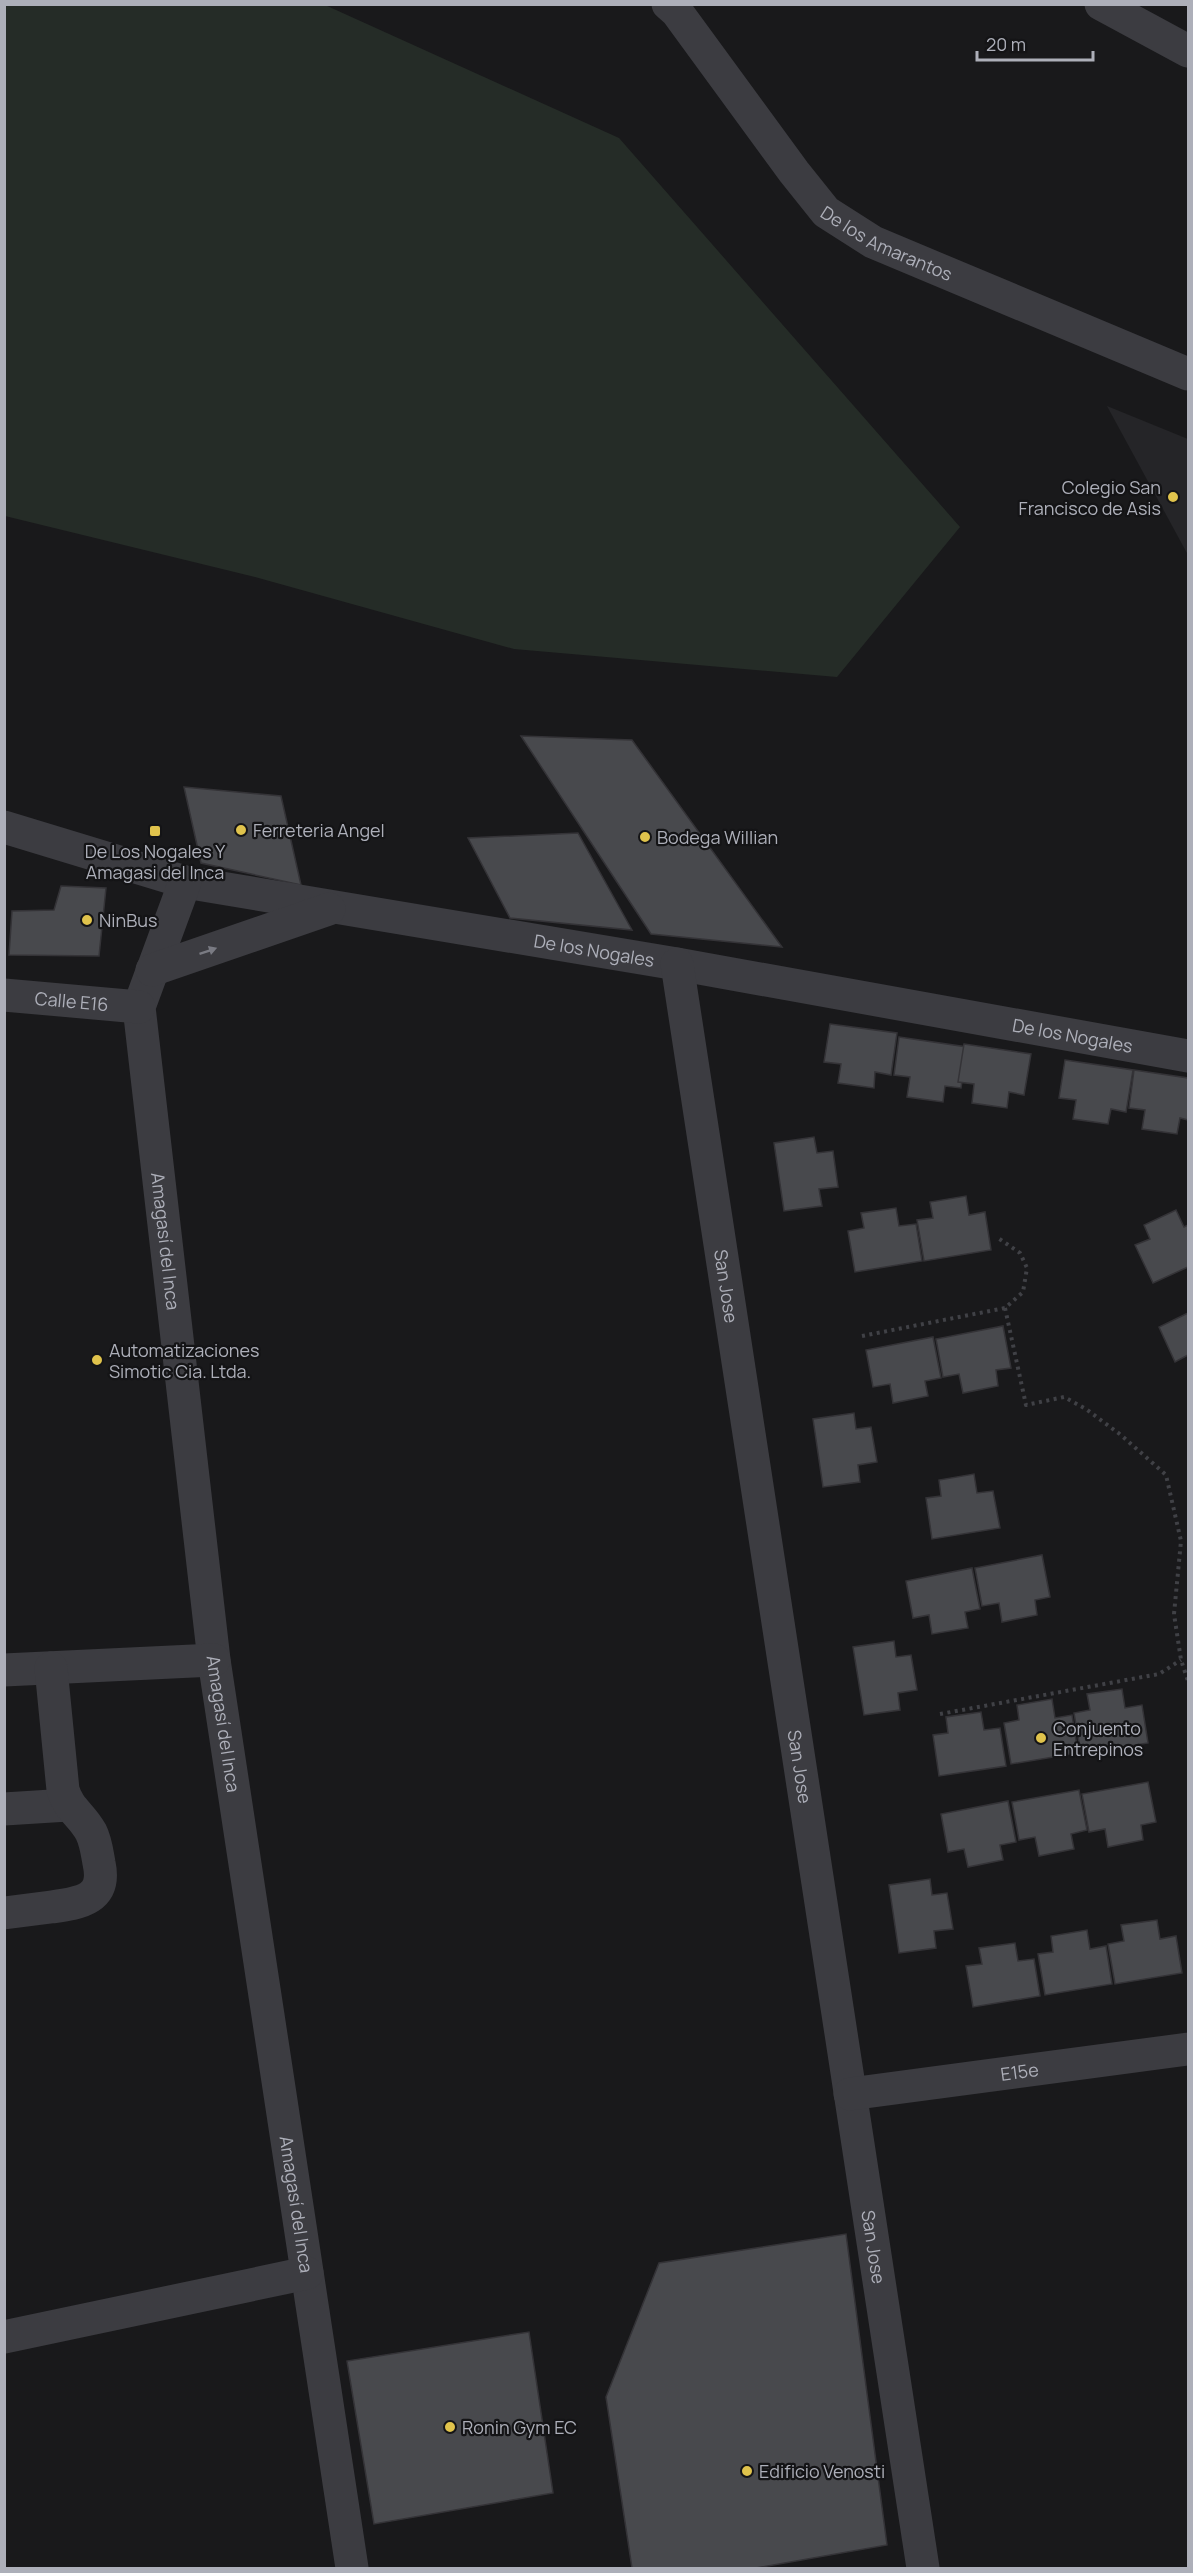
<svg xmlns="http://www.w3.org/2000/svg" width="1193" height="2573" font-family="Manrope,sans-serif">
<rect width="100%" height="100%" fill="#19191b"/>
<polygon fill="#252528" points="1107,406 1188,439 1188,555"/>
<polygon fill="#252c27" points="325,5 619,138 960,527 837,677 514,649 255,577 5,516 5,5"/>
<g fill="#48494d" stroke="#343337" stroke-width="1.5">
<polygon points="521,736 632,740 782,947 651,934"/>
<polygon points="184,787 281,796 301,885 201,863"/>
<polygon points="578,833 632,930 510,918 468,838"/>
<polygon points="61,886 106,888 99,956 9,955 12,911 54,910"/>
<polygon points="830,1024 897,1033 891,1075 875,1072 874,1088 838,1083 841,1064 824,1062"/>
<polygon points="899,1037 967,1047 961,1088 945,1086 943,1102 907,1097 910,1077 894,1075"/>
<polygon points="964,1044 1031,1054 1024,1095 1009,1092 1007,1108 972,1103 974,1084 958,1082"/>
<polygon points="1065,1060 1133,1070 1126,1112 1111,1109 1108,1124 1073,1119 1076,1100 1059,1098"/>
<polygon points="1134,1070 1188,1078 1188,1120 1180,1118 1177,1134 1142,1129 1145,1110 1129,1108"/>
<polygon points="814,1137 817,1153 833,1151 838,1187 819,1189 822,1206 784,1211 774,1143"/>
<polygon points="966,1196 969,1215 985,1212 991,1250 924,1261 917,1220 933,1218 930,1202"/>
<polygon points="896,1208 899,1226 916,1224 922,1261 855,1272 848,1231 864,1228 861,1213"/>
<polygon points="1176,1210 1184,1227 1188,1225 1188,1267 1153,1283 1135,1245 1150,1239 1144,1225"/>
<polygon points="1188,1313 1188,1355 1175,1362 1159,1327"/>
<polygon points="1003,1326 1011,1368 996,1370 998,1386 963,1393 959,1374 943,1377 936,1339"/>
<polygon points="933,1337 941,1378 925,1381 928,1396 893,1403 890,1384 873,1387 866,1350"/>
<polygon points="854,1413 856,1429 871,1427 877,1462 858,1465 860,1482 823,1487 813,1419"/>
<polygon points="974,1474 977,1493 993,1491 1000,1528 932,1539 926,1498 941,1496 939,1480"/>
<polygon points="1042,1555 1050,1597 1035,1600 1037,1615 1002,1622 999,1603 982,1606 975,1568"/>
<polygon points="972,1568 980,1609 965,1612 968,1628 932,1634 929,1615 913,1618 906,1581"/>
<polygon points="894,1641 896,1657 911,1655 917,1690 898,1693 900,1710 864,1715 853,1647"/>
<polygon points="1122,1689 1125,1708 1142,1705 1148,1743 1081,1754 1074,1713 1090,1710 1087,1694"/>
<polygon points="1052,1699 1055,1718 1072,1715 1078,1753 1011,1764 1004,1723 1019,1720 1017,1705"/>
<polygon points="981,1712 984,1730 1000,1728 1006,1766 939,1776 933,1735 948,1733 946,1717"/>
<polygon points="1148,1782 1156,1822 1141,1825 1143,1840 1108,1847 1105,1829 1089,1832 1082,1794"/>
<polygon points="1079,1790 1087,1830 1071,1834 1074,1849 1039,1856 1035,1837 1019,1840 1012,1802"/>
<polygon points="1008,1801 1016,1842 1000,1845 1003,1860 968,1867 964,1849 948,1852 941,1814"/>
<polygon points="930,1879 932,1895 947,1893 953,1929 934,1931 936,1948 899,1953 889,1885"/>
<polygon points="1157,1920 1160,1939 1176,1936 1182,1973 1115,1984 1108,1944 1124,1941 1121,1925"/>
<polygon points="1087,1930 1090,1949 1106,1946 1112,1984 1045,1995 1038,1954 1053,1952 1051,1936"/>
<polygon points="1015,1943 1018,1961 1034,1959 1040,1996 973,2007 966,1966 982,1964 979,1948"/>
<polygon points="846,2234 887,2545 756,2568 632,2568 606,2397 659,2263"/>
<polygon points="529,2332 553,2493 374,2524 347,2361"/>
</g>
<g fill="none" stroke-linecap="round" stroke-linejoin="round">
<g stroke="#404146" stroke-width="4" stroke-dasharray="3 4.5" stroke-linecap="butt">
<polyline points="1005,1308 1026,1405 1064,1397 1086,1409 1121,1435 1166,1475 1181,1541 1174,1614 1181,1660 1188,1681"/>
<polyline points="862,1336 1005,1308 1023,1292 1027,1268 1020,1253 998,1238"/>
<polyline points="940,1714 1159,1674 1181,1660"/>
</g>
<g stroke="#3c3c41" stroke-width="33">
<path id="s1" d="M668,4L677,12L794,172L826,212L873,242L1188,374"/>
<polyline points="1101,4 1188,51"/>
<path id="s2" d="M4,827L185,882L677,964L1188,1056"/>
<path id="s3" d="M185,882L139,1007L214,1660L352,2568"/>
<path id="s4" d="M677,964L923,2568"/>
<polyline points="152,970 329,909"/>
<path id="s5" d="M4,995L139,1007"/>
<polyline points="4,1670 214,1660"/>
<polyline points="4,1809 68,1805"/>
<path d="M4,1913C20,1911 35,1909 51,1907C80,1903 107,1900 99,1863C97,1852 96,1842 91,1832C81,1814 69,1810 63,1790L51,1668"/>
<path id="s6" d="M850,2094L1188,2049"/>
<polyline points="4,2337 307,2273"/>
</g>
</g>
<defs><path id="oneway-solid" d="M-6-.8H1V-3.2L6.5 0L1 3.2V.8H-6Z" transform="scale(1.5)"/></defs>
<use fill="#7a7b83" href="#oneway-solid" transform="translate(208 951) rotate(-19)"/>
<g fill="#e0c34c" stroke="#141416" stroke-width="2">
<circle cx="1173" cy="497" r="6"/>
<circle cx="241" cy="830" r="6"/>
<rect x="149" y="825" width="12" height="12" rx="3"/>
<circle cx="645" cy="837" r="6"/>
<circle cx="87" cy="920" r="6"/>
<circle cx="97" cy="1360" r="6"/>
<circle cx="1041" cy="1738" r="6"/>
<circle cx="450" cy="2427" r="6"/>
<circle cx="747" cy="2471" r="6"/>
</g>
<g text-anchor="middle" dominant-baseline="central" stroke-width="4.5" stroke-linejoin="round" paint-order="stroke">
<g font-size="18" fill="#adafb9" stroke="#141416">
<text stroke="none"><textPath href="#s1" startOffset="330">De los Amarantos</textPath></text>
<text stroke="none"><textPath href="#s2" startOffset="604">De los Nogales</textPath></text>
<text stroke="none"><textPath href="#s5" startOffset="68">Calle E16</textPath></text>
<text stroke="none"><textPath href="#s2" startOffset="1090">De los Nogales</textPath></text>
<text stroke="none"><textPath href="#s3" startOffset="369">Amagasí del Inca</textPath></text>
<text stroke="none"><textPath href="#s4" startOffset="326">San Jose</textPath></text>
<text stroke="none"><textPath href="#s3" startOffset="855">Amagasí del Inca</textPath></text>
<text stroke="none"><textPath href="#s4" startOffset="812">San Jose</textPath></text>
<text stroke="none"><textPath href="#s6" startOffset="171">E15e</textPath></text>
<text stroke="none"><textPath href="#s3" startOffset="1341">Amagasí del Inca</textPath></text>
<text stroke="none"><textPath href="#s4" startOffset="1298">San Jose</textPath></text>
</g>
<g font-size="18" fill="#adafb9" stroke="#141416" text-anchor="start">
<text x="1161" y="487" text-anchor="end">Colegio San<tspan x="1161" dy="21">Francisco de Asis</tspan></text>
<text x="253" y="830">Ferreteria Angel</text>
<text x="657" y="837">Bodega Willian</text>
<text x="155" y="851" text-anchor="middle">De Los Nogales Y<tspan x="155" dy="21">Amagasi del Inca</tspan></text>
<text x="99" y="920">NinBus</text>
<text x="109" y="1350">Automatizaciones<tspan x="109" dy="21">Simotic Cia. Ltda.</tspan></text>
<text x="1053" y="1728">Conjuento<tspan x="1053" dy="21">Entrepinos</tspan></text>
<text x="462" y="2427">Ronin Gym EC</text>
<text x="759" y="2471">Edificio Venosti</text>
</g>
</g>
<rect width="1193" height="2573" fill="none" stroke="#adafb9" stroke-width="12"/>
<path d="M977 51v9h116v-9" fill="none" stroke="#adafb9" stroke-width="3"/>
<text x="986" y="51" font-size="18" fill="#adafb9" stroke="#141416" stroke-width="4.5" paint-order="stroke">20 m</text>
</svg>
